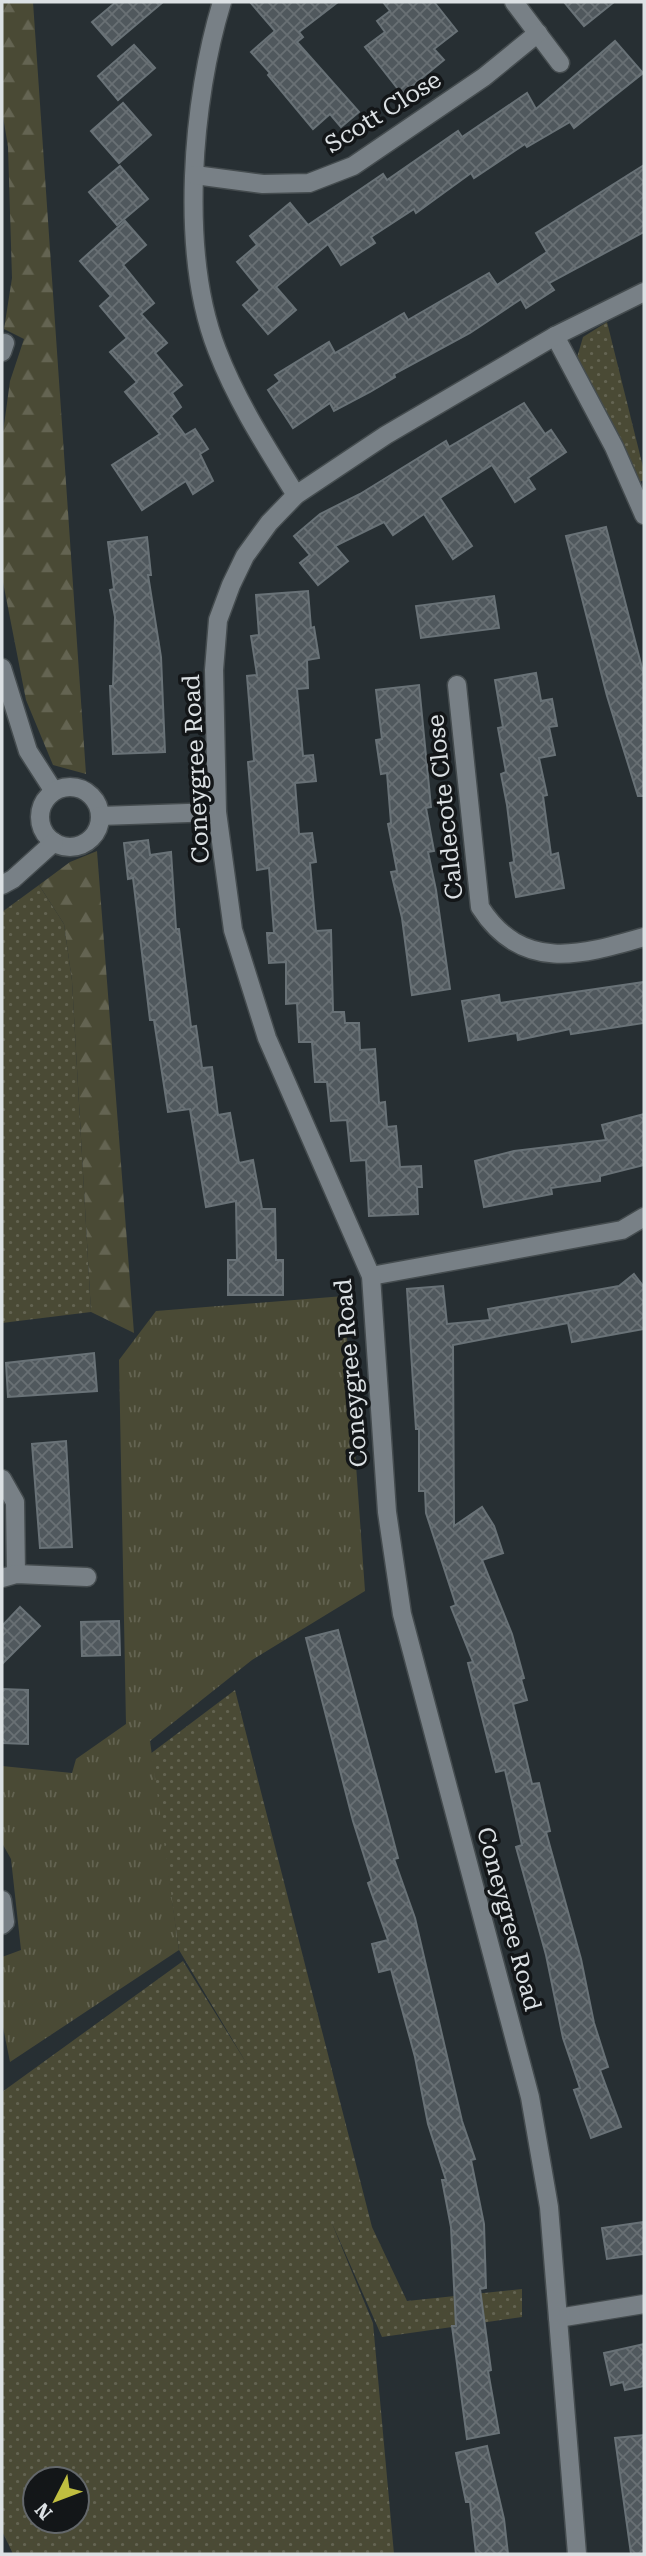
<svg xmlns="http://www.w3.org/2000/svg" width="646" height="2556" font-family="'Roboto Serif',serif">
<defs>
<pattern id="grass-dots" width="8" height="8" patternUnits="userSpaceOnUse" patternTransform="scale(1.75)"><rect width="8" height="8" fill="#4a4a35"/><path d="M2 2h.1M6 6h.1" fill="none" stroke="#646452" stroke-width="1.8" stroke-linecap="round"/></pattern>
<pattern id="forest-firs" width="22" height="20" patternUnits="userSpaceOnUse" patternTransform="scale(1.75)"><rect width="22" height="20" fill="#4a4a35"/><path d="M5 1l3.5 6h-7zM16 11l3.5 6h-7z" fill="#646452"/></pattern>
<pattern id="park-tufts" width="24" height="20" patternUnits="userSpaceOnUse" patternTransform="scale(1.75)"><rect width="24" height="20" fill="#4a4a35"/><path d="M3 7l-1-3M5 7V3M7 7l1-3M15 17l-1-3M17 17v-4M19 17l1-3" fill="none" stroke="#646452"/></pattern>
<pattern id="building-cross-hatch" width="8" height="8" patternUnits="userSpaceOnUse" patternTransform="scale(1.75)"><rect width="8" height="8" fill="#50585d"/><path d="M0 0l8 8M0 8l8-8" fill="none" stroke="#697074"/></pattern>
</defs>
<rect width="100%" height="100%" fill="#272f33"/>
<g fill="url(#grass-dots)" fill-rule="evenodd">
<polygon points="607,322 644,471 644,480 637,483 576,361 583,337"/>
<polygon points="39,885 64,924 72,981 91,1312 2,1323 2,912"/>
<path d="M235,1690L372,2227L407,2301L522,2289V2317L382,2337L331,2221L373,2323L394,2554H13L2,2531V2092L183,1961L247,2064L179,1950L150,1754ZM35,2479H77V2521H35Z"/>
</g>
<g fill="url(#forest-firs)">
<polygon points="2,2 33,2 86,774 53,765 26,700 2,577 2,440 10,381 24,339 4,329 12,278 8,147 2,110"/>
<polygon points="97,851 134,1333 91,1312 72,981 64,924 39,885 70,862"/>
</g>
<polygon fill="url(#park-tufts)" points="344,1296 365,1591 252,1660 150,1741 179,1950 10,2062 2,2022 2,1957 21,1950 11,1859 2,1843 2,1766 72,1773 76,1759 126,1724 119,1360 156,1311"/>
<g fill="url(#building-cross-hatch)" stroke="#697277" stroke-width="2">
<polygon points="116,2 163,2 112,45 92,22"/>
<polygon points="250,2 338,2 299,32 303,37 297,42 359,112 341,127 330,114 313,129 268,75 270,73 251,52 275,31"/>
<polygon points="383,2 434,2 457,31 434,49 444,60 402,94 365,47 385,32 377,21 390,11"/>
<polygon points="564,2 614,2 584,26"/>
<polygon points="615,41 643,73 574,128 570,122 527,147 525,144 474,178 471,173 416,213 414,209 371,237 375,243 341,265 328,244 276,287 296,310 268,334 243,305 260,290 237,262 257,245 250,236 290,203 308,225 383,174 387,180 458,131 462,137 527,93 536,109"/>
<polygon points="134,45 155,68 118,100 98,76"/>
<polygon points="123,103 151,135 119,163 91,131"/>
<polygon points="644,165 644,232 549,283 554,290 526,308 521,299 470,333 394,374 395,377 370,392 334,411 330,403 293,428 268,390 280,381 275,375 329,342 335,353 404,313 408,320 489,273 497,285 547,252 536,233"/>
<polygon points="120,166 148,199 117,225 89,192"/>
<polygon points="125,221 146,245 123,265 154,303 141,314 167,343 155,353 182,385 172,393 181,407 171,416 185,435 195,429 208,449 200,454 213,481 193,494 186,481 142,510 112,465 160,434 125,392 137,382 110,352 127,338 100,306 111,296 80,261"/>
<polygon points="524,403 545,434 551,430 566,452 528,478 535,489 515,502 492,465 440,498 472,546 453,559 424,514 393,535 384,522 335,546 348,561 318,585 300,563 310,555 294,536 320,514 360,494 446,441 449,447"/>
<polygon points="606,527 644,676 644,796 638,796 607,696 566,536"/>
<polygon points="147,537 151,575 148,575 161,657 165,752 113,754 110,686 113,686 115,617 110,590 114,589 108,542"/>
<polygon points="308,591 311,628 314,627 319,658 307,660 308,688 297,689 303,756 313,755 316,781 295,783 299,834 312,833 316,862 310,863 316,931 331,930 333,1012 344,1012 345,1023 359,1023 360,1050 375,1049 379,1103 385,1102 387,1127 396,1126 400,1167 421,1166 422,1187 417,1187 418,1214 369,1216 366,1160 351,1161 347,1120 331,1121 327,1082 315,1082 312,1042 299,1042 297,1003 286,1004 286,962 269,963 267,933 274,933 269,868 257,870 248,762 254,761 247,676 257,675 251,636 259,635 256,595"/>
<polygon points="494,596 499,628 421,638 416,606"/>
<polygon points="536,673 541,701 552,699 557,726 549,727 555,755 539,758 547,795 543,796 551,855 558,853 564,888 516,897 510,863 514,862 507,805 501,774 506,772 498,728 503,727 495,680"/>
<polygon points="419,685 431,807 426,808 434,851 428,852 436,890 450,989 412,995 402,918 391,872 397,871 388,824 391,823 387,773 381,774 376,740 382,739 376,690"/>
<polygon points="148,840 150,855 171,852 176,929 179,929 191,1027 196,1026 202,1068 212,1067 218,1115 230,1113 239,1163 253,1160 262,1209 275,1209 276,1260 283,1260 283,1295 228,1295 228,1260 237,1260 236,1201 206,1207 190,1109 168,1112 154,1020 150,1020 133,878 128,879 124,843"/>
<polygon points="644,982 644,1023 571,1034 570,1029 518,1040 517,1033 469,1041 462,1001 499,995 500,1003"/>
<polygon points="644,1114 644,1165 600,1176 600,1181 551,1188 552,1194 484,1207 475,1161 514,1151 606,1140 602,1125"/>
<polygon points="634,1274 644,1287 644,1329 572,1342 568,1323 453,1345 454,1526 482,1507 494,1526 503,1553 482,1560 512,1634 524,1678 521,1679 527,1700 513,1704 532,1784 539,1783 550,1831 546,1832 581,1959 594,2023 608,2067 600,2070 621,2127 591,2138 574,2090 580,2088 563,2038 546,1955 516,1847 522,1845 505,1770 496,1772 468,1663 473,1662 451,1607 456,1605 426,1513 425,1491 419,1491 419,1429 416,1429 407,1289 443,1286 447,1324 490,1320 488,1309 619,1286"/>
<polygon points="94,1353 97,1391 8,1397 6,1363"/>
<polygon points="66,1441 72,1547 40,1548 32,1444"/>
<polygon points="20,1607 40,1626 2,1664 2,1626"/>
<polygon points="119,1621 120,1655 82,1656 81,1622"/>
<polygon points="338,1630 398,1858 394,1859 415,1918 462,2121 475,2159 471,2160 484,2224 486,2288 480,2289 491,2370 488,2371 499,2433 467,2439 452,2326 456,2326 451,2227 442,2180 446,2180 428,2124 415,2057 391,1969 379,1972 372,1944 388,1940 368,1883 372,1881 353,1821 306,1638"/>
<polygon points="2,1689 28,1690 28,1744 2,1743"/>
<polygon points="644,2222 644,2254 607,2259 602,2228"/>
<polygon points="644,2344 644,2386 625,2390 623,2382 611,2385 604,2353"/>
<polygon points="644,2435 644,2553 631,2554 615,2438"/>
<polygon points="487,2446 504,2519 508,2554 476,2554 470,2502 466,2502 456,2453"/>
</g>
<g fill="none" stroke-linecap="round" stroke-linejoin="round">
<g stroke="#454c4f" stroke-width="21">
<g id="minor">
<path d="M222,2C192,99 179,253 217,350C237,402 267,448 296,495"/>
<polyline points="514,2 560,63"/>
<polyline points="195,175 263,184 309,183 353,166 484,77 538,33"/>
<polyline points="555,336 614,447 644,515"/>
<polyline points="2,352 5,343"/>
<polyline points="2,668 28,751 53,790"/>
<path d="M457,685L480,907C522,973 582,955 644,937"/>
<circle cx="70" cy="817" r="30"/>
<polyline points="100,816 217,812"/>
<polyline points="2,885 13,879 54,842"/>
<polyline points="371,1276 622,1230 644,1217"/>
<polyline points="2,1479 15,1502 16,1574"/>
<polyline points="2,1578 16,1574 87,1577"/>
<polyline points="2,1900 5,1922 2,1925"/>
<polyline points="558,2318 644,2304"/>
<polyline points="577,2554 549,2207 530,2097 402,1614 387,1512 371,1276 267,1038 233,930 217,812 214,670 218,620 231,585 245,556 269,523 296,495 386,435 555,336 644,292"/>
</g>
</g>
<use href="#minor" stroke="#788086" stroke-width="18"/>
</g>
<g text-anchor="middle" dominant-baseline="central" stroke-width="7" stroke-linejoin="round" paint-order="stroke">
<g font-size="24" fill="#dce1e4" stroke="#131618">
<text transform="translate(383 112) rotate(-32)">Scott Close</text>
<text transform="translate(196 769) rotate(-93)">Coneygree Road</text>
<text transform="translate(445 807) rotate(-96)">Caldecote Close</text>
<text transform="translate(351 1373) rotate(-95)">Coneygree Road</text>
<text transform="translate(509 1919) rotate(75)">Coneygree Road</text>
</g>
</g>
<rect width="646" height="2556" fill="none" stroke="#dce1e4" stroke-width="7"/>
<g transform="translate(56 2500) rotate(228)"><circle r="33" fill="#131618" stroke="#63676a" stroke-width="2"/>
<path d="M0-5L12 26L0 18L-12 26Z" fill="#c0be40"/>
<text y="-10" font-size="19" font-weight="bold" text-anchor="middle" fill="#dce1e4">N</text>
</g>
</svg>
